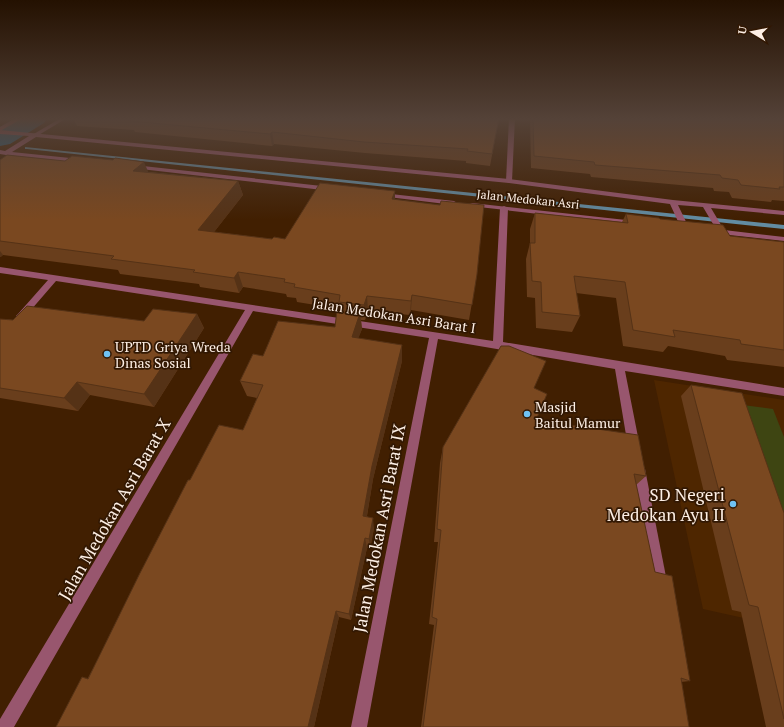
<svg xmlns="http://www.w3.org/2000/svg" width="784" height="727" font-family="'PT Serif',serif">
<rect width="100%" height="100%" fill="#411f01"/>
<polygon fill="#4e2600" points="654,380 784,400 784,627 703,609"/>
<polygon fill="#3e4512" points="735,404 773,409 784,437 784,542"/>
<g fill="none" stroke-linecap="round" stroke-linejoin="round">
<polygon fill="#628ca2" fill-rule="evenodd" points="25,147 784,225 784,229 27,149 25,149"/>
<polygon fill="#206185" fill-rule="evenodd" points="16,118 48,118 44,123 10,144 0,146 0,127"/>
<g fill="#98566e" fill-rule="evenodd">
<polygon points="16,118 23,118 0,131 0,127"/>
<polygon points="61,118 67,118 37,136 32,135"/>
<polygon points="509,118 515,118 512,181 509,183 506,181"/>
<polygon points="504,206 508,208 503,342 784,388 784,396 625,371 640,447 638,451 634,452 630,451 628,447 615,369 438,339 367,727 351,727 429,338 253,311 14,727 0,727 0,719 245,310 56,281 24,318 18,318 16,316 18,314 48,280 0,273 0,267 493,341 500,208"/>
<polygon points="639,463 643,465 645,469 668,587 666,592 661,594 656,592 654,587 633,469 635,465"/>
</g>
<g fill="#98566e" fill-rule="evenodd">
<polygon points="780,118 784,118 784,120 781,119"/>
<polygon points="0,130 509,179 673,200 784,211 784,215 711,208 724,230 784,237 784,241 711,233 711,229 716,229 703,207 678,205 689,228 685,230 681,228 670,204 509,183 36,137 12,152 80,159 83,161 80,163 6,155 0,154 0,150 5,151 29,136 0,134"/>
<polygon points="134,165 331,187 334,189 331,191 132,168 132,166"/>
<polygon points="382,193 454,201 457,203 454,205 380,196 380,194"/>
<polygon points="472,203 635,221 639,223 635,225 470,206 470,204"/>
</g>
</g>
<g fill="#693e1c">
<polygon points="73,118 499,118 490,166 466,163 466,161 365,153 274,144 272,146 135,132 134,130 77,126"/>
<polygon points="530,118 779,118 784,122 784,201 772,200 771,202 732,198 729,192 714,191 713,188 591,177 590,174 531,168"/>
<polygon points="0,160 149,172 238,181 243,195 214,232 272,239 285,239 395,191 395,200 477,274 469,320 411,310 410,315 368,311 365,320 361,320 362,329 358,338 402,361 373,479 367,516 374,528 370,549 367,548 351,620 339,617 314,727 82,677 88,678 190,480 243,430 257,398 247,396 240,381 263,356 335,327 340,309 297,302 296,298 287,297 286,294 243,287 239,293 200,287 199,284 120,274 118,270 3,255 0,257"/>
<polygon points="535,213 622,222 626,214 660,219 730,236 784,242 784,367 727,360 725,356 668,346 663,352 623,346 616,298 576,293 580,316 572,332 536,328 535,298 527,297 526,259 530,243 530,229"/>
<polygon points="197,314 204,328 154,407 90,395 78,411 0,398 0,319 13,320 144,321"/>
<polygon points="691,385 784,513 784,727 766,727 741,612 732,610 681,396"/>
<polygon points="534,388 536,420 646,476 636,485 655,572 690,681 681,682 689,727 421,727 434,625 429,624 438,542 434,542 440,463 443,447"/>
</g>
<g fill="#553216">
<polygon points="272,132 274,144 272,146 270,134"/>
<polygon points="144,162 150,176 133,171"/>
<polygon points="238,181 243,195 204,245 198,230"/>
<polygon points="395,191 395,205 392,199"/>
<polygon points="0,251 3,255 1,257 0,256"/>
<polygon points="238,272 243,287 239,293 234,278"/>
<polygon points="412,295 411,310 410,315 411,301"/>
<polygon points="367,296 368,311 365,320 364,305"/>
<polygon points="360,313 362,329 353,353 352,337"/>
<polygon points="197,314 204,328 154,407 144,394"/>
<polygon points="402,345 402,361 373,479 365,527 363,516 372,466"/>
<polygon points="77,382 90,395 78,411 64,398"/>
<polygon points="373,518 374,528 370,549 369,539"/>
<polygon points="365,538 367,548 351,620 349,614"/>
<polygon points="336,611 339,617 314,727 308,727"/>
</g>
<g fill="#7a4820" stroke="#553216">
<polygon points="113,118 499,118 492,154 467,151 468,149 364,142 272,132 270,134 130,121 133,119"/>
<polygon points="533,118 779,118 784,122 784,187 779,187 780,189 741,185 738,180 722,178 720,175 595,165 594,162 534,156"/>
<polygon points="7,155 65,161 72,156 113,160 115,158 144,162 133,171 238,181 198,230 272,239 274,237 285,239 320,183 395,191 392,199 440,205 441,201 484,205 477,274 472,305 412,295 411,301 367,296 364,305 339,302 340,295 294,287 295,284 284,282 285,279 238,272 234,278 193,272 195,270 111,259 114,256 0,241 0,160"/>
<polygon points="535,213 628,223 626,214 659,218 660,219 723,225 730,236 784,242 784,350 741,344 740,340 673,330 675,337 633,330 625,282 574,276 580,316 542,312 541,282 532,281 530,243 535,243"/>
<polygon points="27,306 144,321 153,309 197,314 144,394 77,382 64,398 0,388 0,319 13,320"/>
<polygon points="337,310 360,313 352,337 402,345 372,466 363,516 373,518 369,539 365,538 349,614 336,611 308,727 56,727 82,677 88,679 140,573 188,480 190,480 219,425 243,430 263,385 240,381 253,354 263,356 278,321 335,327"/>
<polygon points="501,346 509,346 546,361 534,388 547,394 536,420 638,435 646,476 634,474 655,572 672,576 690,681 681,678 689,727 423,727 437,619 432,617 441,530 437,529 443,447"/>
<polygon points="691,385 742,393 784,513 784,719 758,607 749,605"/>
</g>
<linearGradient id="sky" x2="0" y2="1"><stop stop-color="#241101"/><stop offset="0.54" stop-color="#544238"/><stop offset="1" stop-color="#544238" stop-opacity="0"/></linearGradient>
<rect width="784" height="220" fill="url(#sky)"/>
<g fill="#6fc2f4" stroke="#321803" stroke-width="1.5">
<circle cx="107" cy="354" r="4"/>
<circle cx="527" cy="414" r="4"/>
<circle cx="733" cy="504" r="4"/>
</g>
<g text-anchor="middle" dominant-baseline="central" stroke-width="3.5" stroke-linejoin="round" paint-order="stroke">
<g font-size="12" fill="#fdefe5" stroke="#321803">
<text transform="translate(528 199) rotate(6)">Jalan Medokan Asri</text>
</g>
<g font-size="14" fill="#fdefe5" stroke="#321803">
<text transform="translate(394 315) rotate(9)">Jalan Medokan Asri Barat I</text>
</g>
<g font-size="14" fill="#fdefe5" stroke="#321803" text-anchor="start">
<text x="115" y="346">UPTD Griya Wreda<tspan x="115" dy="16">Dinas Sosial</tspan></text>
<text x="535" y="406">Masjid<tspan x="535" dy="16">Baitul Mamur</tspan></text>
</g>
<g font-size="17" fill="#fdefe5" stroke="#321803" text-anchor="end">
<text x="725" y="494">SD Negeri<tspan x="725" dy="20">Medokan Ayu II</tspan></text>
</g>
<g font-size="17" fill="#fdefe5" stroke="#321803">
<text transform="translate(114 509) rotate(-60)">Jalan Medokan Asri Barat X</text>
<text transform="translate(379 528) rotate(-79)">Jalan Medokan Asri Barat IX</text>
</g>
</g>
<g transform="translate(752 32) rotate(280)" stroke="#321803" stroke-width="3" paint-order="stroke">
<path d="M0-3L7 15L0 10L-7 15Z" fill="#fdefe5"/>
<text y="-6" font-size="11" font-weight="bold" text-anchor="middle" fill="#fdefe5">U</text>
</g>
</svg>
